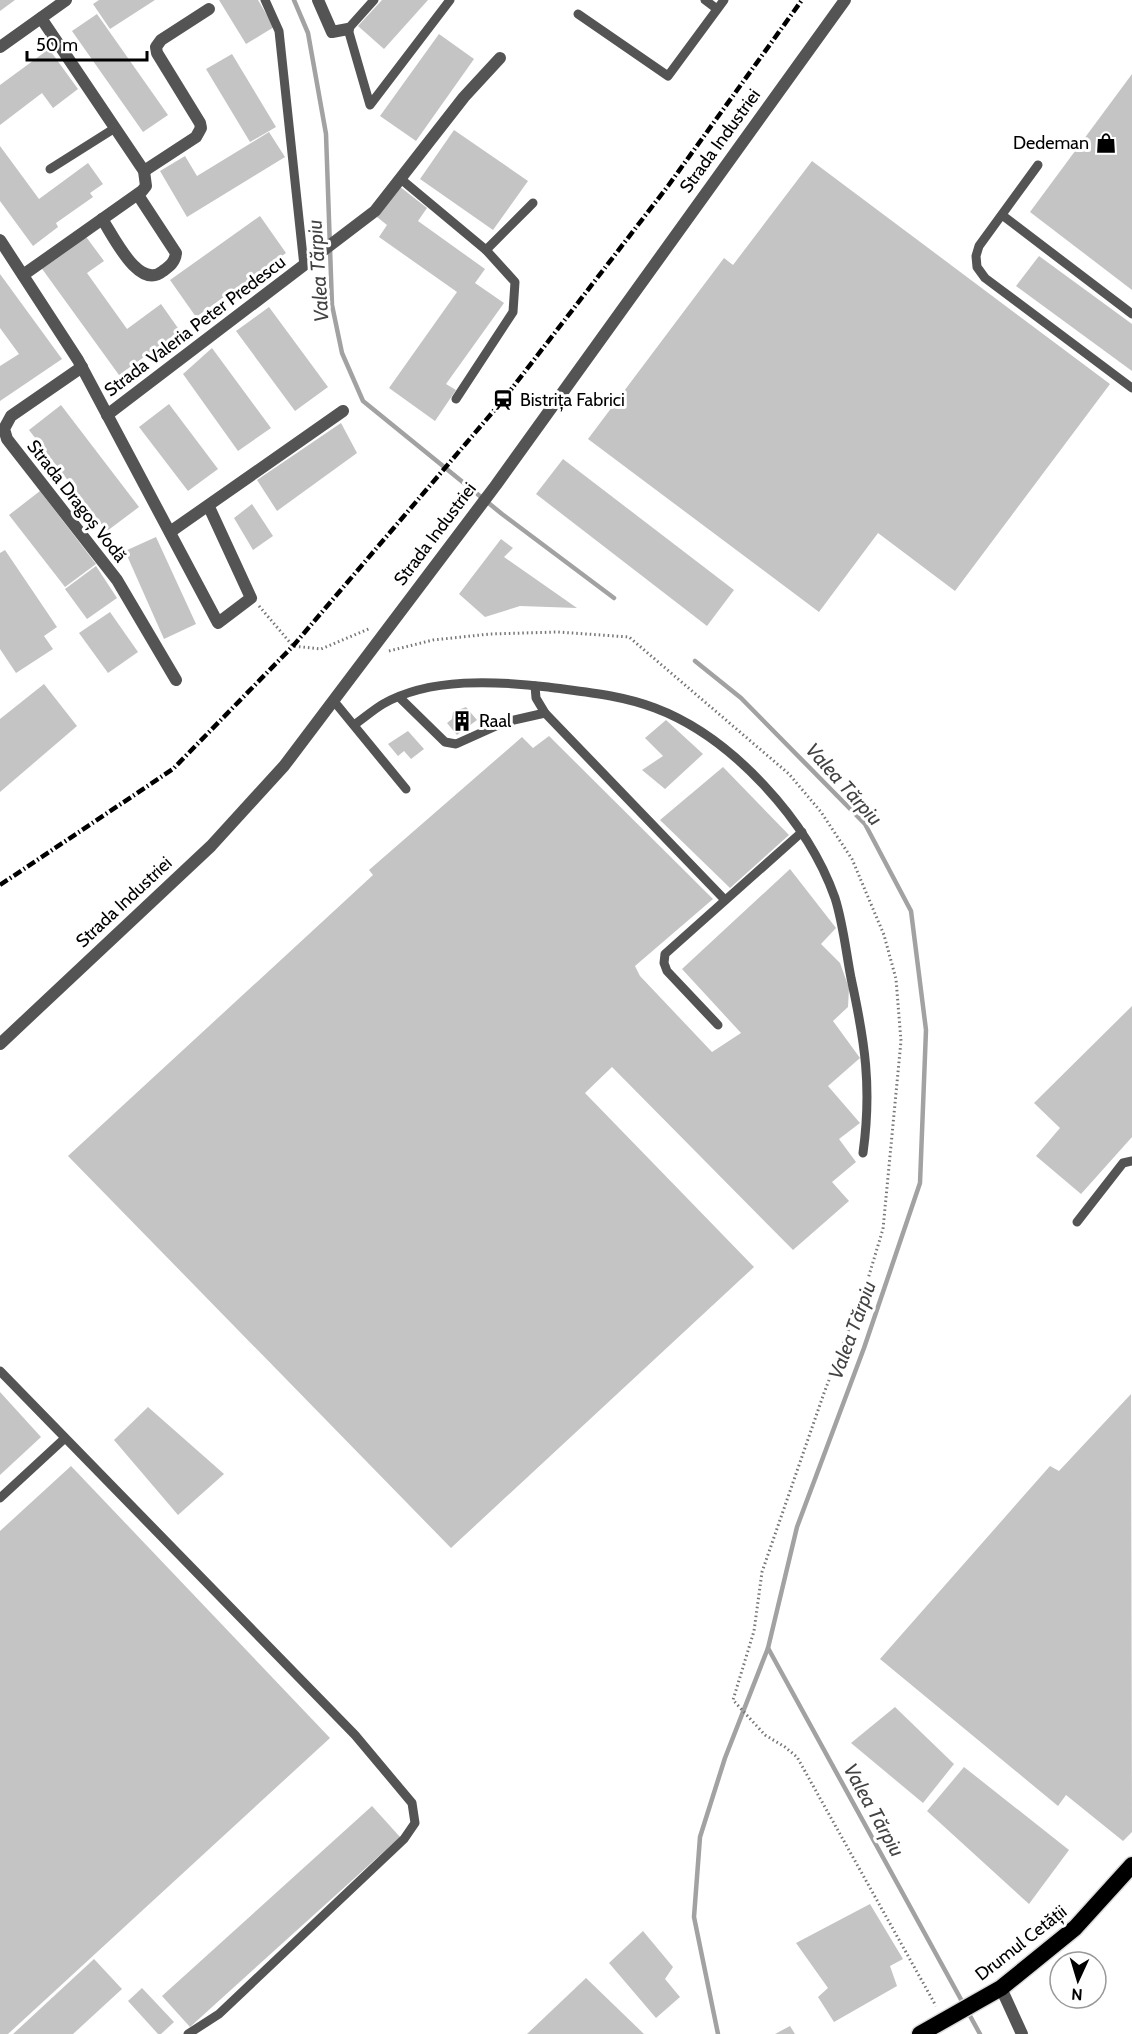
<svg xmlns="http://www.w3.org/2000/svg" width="1132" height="2034" font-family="Cabin,sans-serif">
<rect width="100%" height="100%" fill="#fff"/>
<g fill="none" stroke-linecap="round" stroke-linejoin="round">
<g stroke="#a2a2a2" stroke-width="4.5">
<polyline points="294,0 308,33 326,134 332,305 342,353 363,401 502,514 614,598"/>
<polyline points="695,661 741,698 865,824 911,911 926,1030 920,1183 864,1348 797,1527 768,1648 980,2034"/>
<polyline points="718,2034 694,1917 700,1837 725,1758 768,1648"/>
</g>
</g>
<g fill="#c4c4c4">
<polygon points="0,0 15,0 0,11"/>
<polygon points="99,0 155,0 110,29 93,4"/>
<polygon points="219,0 258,0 274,27 246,44"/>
<polygon points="382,0 428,0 384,49 358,26"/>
<polygon points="97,14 168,115 143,132 72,31"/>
<polygon points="439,34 474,59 416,141 380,116"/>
<polygon points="49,49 78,89 53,108 42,93 0,125 0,85"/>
<polygon points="232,54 276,127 250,142 206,69"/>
<polygon points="1132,74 1132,290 1030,212"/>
<polygon points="454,130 528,181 493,230 420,179"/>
<polygon points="269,132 285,157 187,217 160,171 185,156 197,176"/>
<polygon points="0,146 39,199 88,163 103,184 90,193 93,197 56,223 58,227 33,246 0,201"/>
<polygon points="812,161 1110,384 955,591 878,533 819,612 588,439 724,258 733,265"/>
<polygon points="399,186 427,208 418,221 485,269 475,283 504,303 446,384 456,390 435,421 389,388 457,292 379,237 387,225 377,217"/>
<polygon points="260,216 286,253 196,317 170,280"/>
<polygon points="84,234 104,261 87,273 127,329 161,304 180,331 119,375 40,266"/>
<polygon points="1039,256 1132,324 1132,371 1016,286"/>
<polygon points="0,274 62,359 0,401 0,366 19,354 0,328"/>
<polygon points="269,307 328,387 295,411 236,331"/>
<polygon points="212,348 271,428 238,451 183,374"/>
<polygon points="169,404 218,469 188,491 139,427"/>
<polygon points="61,405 139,507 107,531 29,430"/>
<polygon points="341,423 357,453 277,511 257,480"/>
<polygon points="563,459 734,590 707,626 536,494"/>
<polygon points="40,491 96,564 65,587 9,515"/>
<polygon points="252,504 273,536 253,550 234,518"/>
<polygon points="156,537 196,624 164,639 125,551"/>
<polygon points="501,539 513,548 504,557 577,608 520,606 485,617 459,594"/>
<polygon points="5,550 57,627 44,636 53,649 16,673 0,649 0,553"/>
<polygon points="96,566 117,598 87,619 65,589"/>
<polygon points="110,612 138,652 108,673 79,633"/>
<polygon points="44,684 77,726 0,792 0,719"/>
<polygon points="466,707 477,720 457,735 447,723 452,719 453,712"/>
<polygon points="666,720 703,754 665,789 642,770 663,756 645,738"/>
<polygon points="408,731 424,749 411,759 404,751 398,756 388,744"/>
<polygon points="549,736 713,899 635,966 640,976 712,1052 741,1033 682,969 790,869 836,928 821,944 840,963 849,988 848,1007 833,1021 860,1058 828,1086 860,1123 839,1139 856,1162 832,1182 849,1201 793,1250 612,1067 585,1093 754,1267 451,1548 68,1156 373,875 369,870 522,737 533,748"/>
<polygon points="723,767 789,835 730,888 660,820"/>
<polygon points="1132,1006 1132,1137 1081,1194 1036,1156 1060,1128 1034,1103"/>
<polygon points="0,1392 41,1437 0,1475"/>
<polygon points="1131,1394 1132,1832 1123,1841 1066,1795 1058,1806 880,1659 1050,1466 1059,1471"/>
<polygon points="148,1407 224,1474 178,1515 114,1440"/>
<polygon points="71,1466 330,1738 8,2034 0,2034 0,1531"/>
<polygon points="895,1707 954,1764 923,1803 851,1743"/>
<polygon points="964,1767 1069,1850 1029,1904 927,1811"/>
<polygon points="372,1806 400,1837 190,2027 162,1996"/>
<polygon points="870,1904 903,1959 890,1966 897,1986 834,2022 818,1997 828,1988 796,1943"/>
<polygon points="643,1931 673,1967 665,1979 680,1997 656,2018 609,1963"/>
<polygon points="94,1959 122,1989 73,2034 13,2034"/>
<polygon points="586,1978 644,2034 527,2034"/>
<polygon points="142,1988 174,2022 161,2034 158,2034 128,2001"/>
<polygon points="790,2026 795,2034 775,2034"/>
</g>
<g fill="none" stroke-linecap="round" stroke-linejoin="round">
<g stroke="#dbdbdb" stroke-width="19">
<polyline id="trunk" points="920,2034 1001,1988 1075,1928 1132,1865"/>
</g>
<g stroke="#767676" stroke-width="3" stroke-dasharray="1.5 3" stroke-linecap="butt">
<polyline points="259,606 293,646 321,649 371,628"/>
<polyline points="389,651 433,640 490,634 558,632 629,637 789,774 821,812 852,859 884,935 896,979 901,1041 883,1229 867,1282 824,1393 762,1572 754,1631 733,1700 765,1735 785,1747 797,1757 936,2006"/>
</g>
<g stroke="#545454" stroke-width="9">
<polyline points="265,0 279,31 304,266"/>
<polyline points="374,0 348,29 370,105 450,0"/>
<polyline points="705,0 717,9"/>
<polyline points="578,14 668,76 724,0"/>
<polyline points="1038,165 979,246 976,256 977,267 985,278 1132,388"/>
<polyline points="50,169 115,128"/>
<polyline points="402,180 486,250 515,282 513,312 456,399"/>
<polyline points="1002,215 1132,314"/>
<polyline points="486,250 533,203"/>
<polyline points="535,686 536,698 545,713 725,900"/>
<polyline points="399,697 445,742 456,744 505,722 545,713"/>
<polyline points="333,700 406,789"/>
<path d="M354,725C364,718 373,710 383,704C430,677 497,681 548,687C585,692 621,695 655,708C732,737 808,821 835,898C843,923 846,952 851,978C865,1042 872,1088 863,1153"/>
<polyline points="718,1025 667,971 664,963 665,954 802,832"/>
<polyline points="1077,1222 1123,1163 1132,1161"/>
<polyline points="0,1371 355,1735 412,1803 415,1823 404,1839 219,2014 188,2034"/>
<polyline points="0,1498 64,1439"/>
</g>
<polyline stroke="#545454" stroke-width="12" points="318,0 332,32 348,29"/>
<g stroke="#545454" stroke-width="12">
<polyline points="0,47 66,0"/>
<polyline points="144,171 196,137 201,128 200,123 157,53 156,47 161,40 209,9"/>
<path d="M102,219C114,237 139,291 163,271C170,266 175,262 176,253L138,195"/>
<polyline points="0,240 78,360 218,623 251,598 209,507"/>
<polyline points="23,275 142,191 146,186 144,171 41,18"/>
<polyline points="82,367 11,416 4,429 7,439 117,580 176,680"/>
<polyline points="107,415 375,211 464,97 500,58"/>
<polyline points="170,532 343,411"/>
<polyline points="1001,1988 1022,2034"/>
</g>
<polyline stroke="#545454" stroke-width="12" points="0,1044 211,846 284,766 496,485 845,0"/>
<use href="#trunk" stroke="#000" stroke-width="16"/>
<polyline stroke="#000" stroke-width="4.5" stroke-dasharray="9 3 1.5 3" stroke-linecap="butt" points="0,885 173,769 293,646 503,400 668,186 802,0"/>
</g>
<defs>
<g id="shop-bare" transform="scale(1.62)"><path d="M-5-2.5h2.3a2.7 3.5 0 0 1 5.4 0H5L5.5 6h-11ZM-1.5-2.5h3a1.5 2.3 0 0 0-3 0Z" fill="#000" stroke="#fff" stroke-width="2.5" paint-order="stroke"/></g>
<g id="station-bare" transform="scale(1.62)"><path d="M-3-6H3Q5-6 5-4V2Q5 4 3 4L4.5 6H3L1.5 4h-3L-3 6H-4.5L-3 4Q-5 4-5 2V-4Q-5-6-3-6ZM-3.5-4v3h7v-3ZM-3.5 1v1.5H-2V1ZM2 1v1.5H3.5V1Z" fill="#000" stroke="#fff" stroke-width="2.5" paint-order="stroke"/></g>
<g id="building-bare" transform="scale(1.62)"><path d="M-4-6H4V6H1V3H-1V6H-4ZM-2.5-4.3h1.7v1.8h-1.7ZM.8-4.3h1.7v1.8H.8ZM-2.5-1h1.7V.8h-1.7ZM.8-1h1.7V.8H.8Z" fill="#000" stroke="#fff" stroke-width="2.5" paint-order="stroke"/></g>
</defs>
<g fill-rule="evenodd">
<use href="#shop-bare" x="1106" y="143"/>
<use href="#station-bare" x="503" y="400"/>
<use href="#building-bare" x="462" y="721"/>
</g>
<g text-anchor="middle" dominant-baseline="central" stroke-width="6" stroke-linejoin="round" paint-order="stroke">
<g font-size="18" fill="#000" stroke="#fff">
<text transform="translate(720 141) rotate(-54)">Strada Industriei</text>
<text transform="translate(195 326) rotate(-37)">Strada Valeria Peter Predescu</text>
<text transform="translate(77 501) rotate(52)">Strada Dragoș Vodă</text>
<text transform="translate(435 534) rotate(-53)">Strada Industriei</text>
<text transform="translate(124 902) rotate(-43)">Strada Industriei</text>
<text transform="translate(1021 1943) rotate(-38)">Drumul Cetății</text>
</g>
<g font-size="18" fill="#000" stroke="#fff" text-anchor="start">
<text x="1089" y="143" text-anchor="end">Dedeman</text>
<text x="520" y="400">Bistrița Fabrici</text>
<text x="479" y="721">Raal</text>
</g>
<g font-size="20" font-style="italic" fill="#434343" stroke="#fff">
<text transform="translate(318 271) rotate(-94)">Valea Tărpiu</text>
<text transform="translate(844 784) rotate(48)">Valea Tărpiu</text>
<text transform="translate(852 1330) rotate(-70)">Valea Tărpiu</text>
<text transform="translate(874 1810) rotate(61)">Valea Tărpiu</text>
</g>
</g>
<g transform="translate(1078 1980) rotate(184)"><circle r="28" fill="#ffffff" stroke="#999999" stroke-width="1.5"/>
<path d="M0-4.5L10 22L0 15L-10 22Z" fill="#000000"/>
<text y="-9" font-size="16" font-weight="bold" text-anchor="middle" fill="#000000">N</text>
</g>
<path d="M27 51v9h120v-9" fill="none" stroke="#000000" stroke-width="3"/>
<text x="36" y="51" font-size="18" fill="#000000" stroke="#ffffff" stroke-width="4.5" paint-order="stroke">50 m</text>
</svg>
